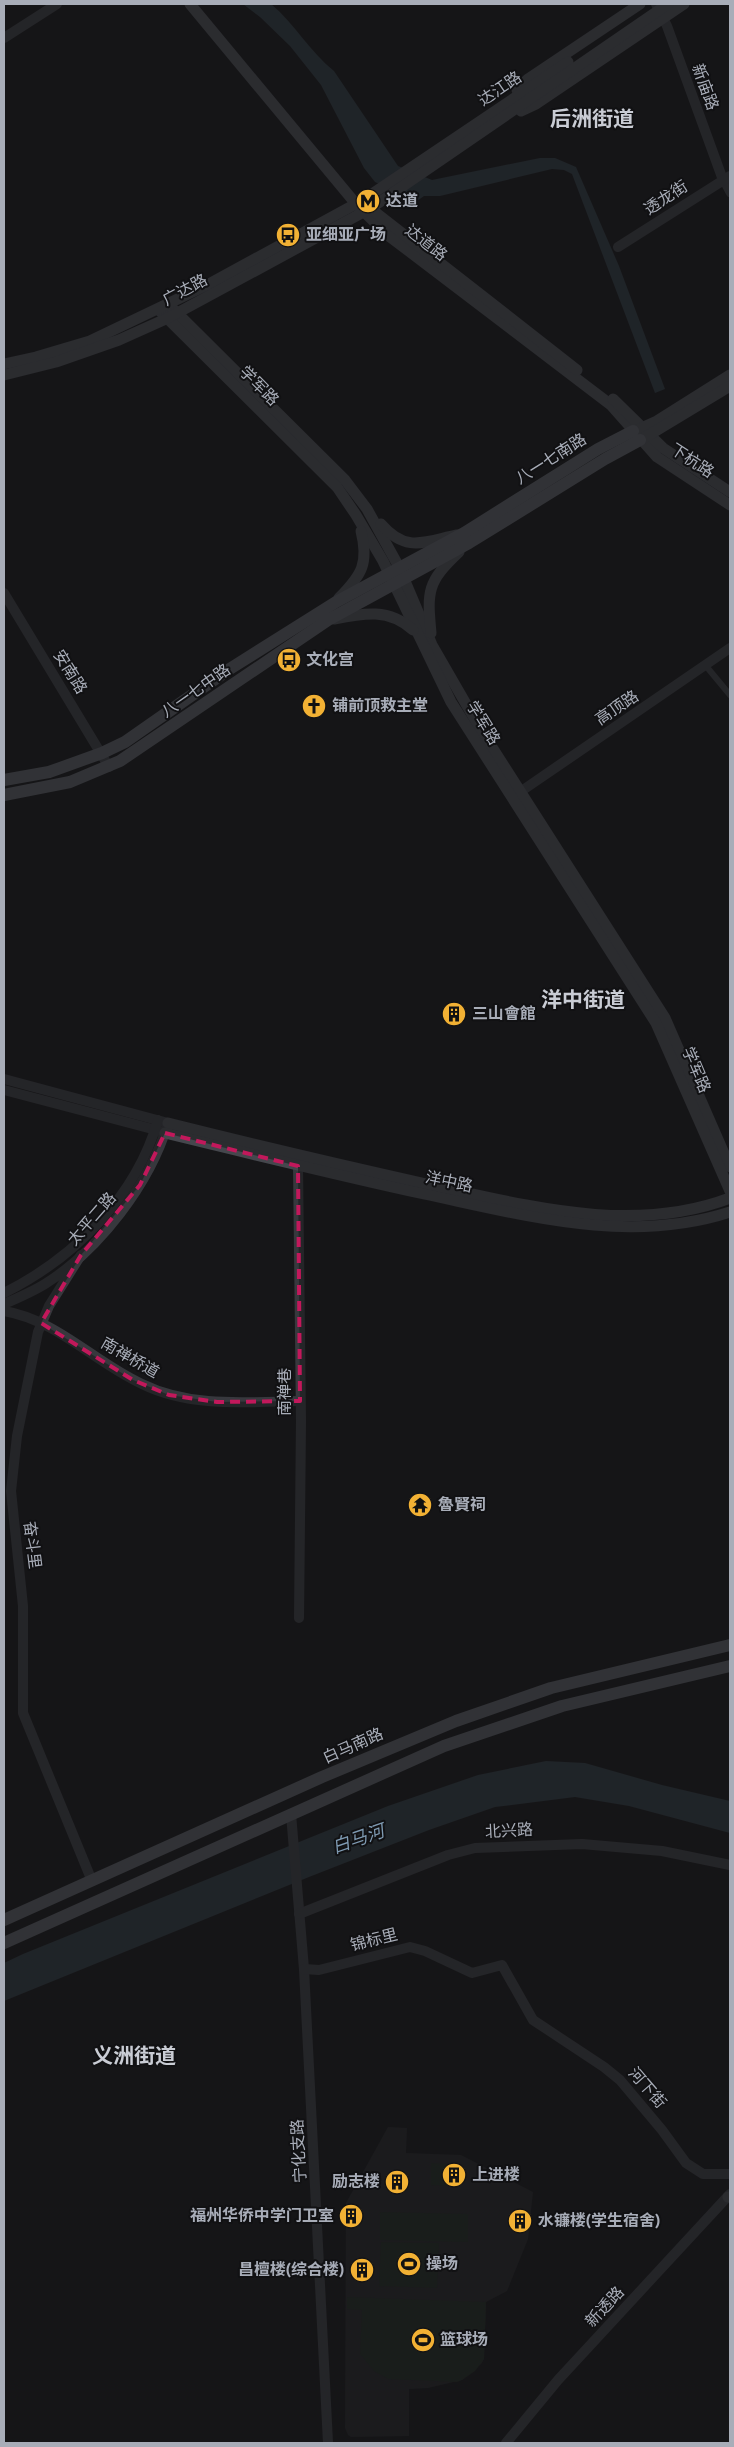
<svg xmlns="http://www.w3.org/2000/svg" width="734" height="2447" font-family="'Varela Round','Noto Sans SC',sans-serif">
<rect width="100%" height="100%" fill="#161618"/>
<polygon fill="#222225" points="388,2127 407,2128 406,2153 461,2155 533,2192 528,2239 507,2291 486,2302 484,2359 481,2364 462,2380 428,2388 409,2389 409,2436 351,2437 348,2435 345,2428 346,2203"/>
<g fill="#1e261f">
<polygon points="431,2163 448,2164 447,2186 431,2185"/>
<polygon points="380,2212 468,2214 468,2242 380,2240"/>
<polygon points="381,2242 439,2243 437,2288 379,2286"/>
<polygon points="347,2297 486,2302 484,2359 475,2371 462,2380 457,2382 388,2379 374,2371 360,2354 362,2310 347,2309"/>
</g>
<g fill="#2c353c">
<path d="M243,4H271C295,24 310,52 334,71L398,166L432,180L540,158H555L576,167L619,266L665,389L655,393L572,174L564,170L552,169L440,196H424L417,201L375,182L364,168L321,85L290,46L260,17Z"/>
<polygon points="546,1761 585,1763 662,1785 730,1801 730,1833 629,1806 575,1797 495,1807 429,1830 309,1877 4,2001 4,1963 23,1954 388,1806 478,1775"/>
</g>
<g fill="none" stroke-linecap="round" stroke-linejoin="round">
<polyline stroke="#37383d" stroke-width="6" points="706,666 730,695"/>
<polyline stroke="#37383d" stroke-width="8" points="723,180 730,193"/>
<g stroke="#37383d" stroke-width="10">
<polyline points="656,4 667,26 723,180"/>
<polyline points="4,38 57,4"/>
<polyline points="618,247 730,176"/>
<polyline points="4,593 109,767"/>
<polyline points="520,792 730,648"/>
<path d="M4,1079L168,1123C150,1184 99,1250 45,1284C32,1292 18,1298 4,1304"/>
<polyline points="4,1090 160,1131"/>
<polyline points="298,1166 301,1421 299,1618"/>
<polyline points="81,1255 49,1306 38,1332 17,1436 11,1491 23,1606 23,1713 92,1881"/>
<path d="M4,1293C74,1258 136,1197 158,1120"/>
<path d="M4,1311C57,1320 94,1362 142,1384C191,1408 247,1402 300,1401"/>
<polyline points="291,1814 304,1969 328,2443"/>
<polyline points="299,1914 448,1855 475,1848 582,1844 662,1851 730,1865"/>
<polyline points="304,1969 319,1970 410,1947 425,1951 472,1973 502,1965 533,2020 604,2067 620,2080 662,2130 686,2163 703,2174 730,2174"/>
<polyline points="506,2443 558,2380 730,2194"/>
</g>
<g stroke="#45474d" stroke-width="11">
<polyline points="190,4 356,204 389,236 611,405 657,457 730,505"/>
<polyline points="517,90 528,79 640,4"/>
<polyline points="521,111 536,104 684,4"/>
<polyline points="375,212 577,370"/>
<polyline points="169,305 345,480 367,509 399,567 432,645 481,730 665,1018 730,1167"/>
<polyline points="159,310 337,487 356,515 383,561 451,702 656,1023 730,1191"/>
<polyline points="4,364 36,357 90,341 207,285 363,200 568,62"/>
<polyline points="4,375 56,362 119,340 168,318 371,208 668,4"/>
<polyline points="613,399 663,448 730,492"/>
<polyline points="637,430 657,421 730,375"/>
<polyline points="644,438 730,386"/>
<path d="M381,524C406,553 424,542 457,535"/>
<path d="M339,598C362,575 369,563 361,531"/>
<path d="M334,619C364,613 389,608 413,630"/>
<path d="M431,633C427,591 427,582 459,552"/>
<path d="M168,1123C252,1144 337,1164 422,1183C522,1204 630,1236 730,1198"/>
<path d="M165,1133C251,1154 337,1175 424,1194C524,1215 629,1245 730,1212"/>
<polyline points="728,2197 730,2197"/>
</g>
<g stroke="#53555c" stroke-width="12">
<polyline points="4,780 49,772 102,753 125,742 228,670 336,602 464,533 598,449 633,431"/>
<polyline points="4,795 70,782 120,761 328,620 469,543 605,459 640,440"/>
<polyline points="4,1920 322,1777 456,1721 551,1688 730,1645"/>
<polyline points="4,1943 444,1746 562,1706 730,1666"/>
</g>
</g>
<path d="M0 0H734V2447H0ZM165,1133L298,1166L300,1401L217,1402L169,1395L133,1380L41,1323L81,1255L140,1185Z" fill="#161618" fill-opacity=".55" fill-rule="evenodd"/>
<path fill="none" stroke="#c2185b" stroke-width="4" stroke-dasharray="10 6" stroke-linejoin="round" d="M165,1133L298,1166L300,1401L217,1402L169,1395L133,1380L41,1323L81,1255L140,1185Z"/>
<defs>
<g id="metro-disc" transform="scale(1.25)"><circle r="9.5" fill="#f2b134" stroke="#111113"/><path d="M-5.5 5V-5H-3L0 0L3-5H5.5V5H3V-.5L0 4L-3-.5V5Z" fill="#111"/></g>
<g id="bus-disc" transform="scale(1.25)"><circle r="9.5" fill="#f2b134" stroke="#111113"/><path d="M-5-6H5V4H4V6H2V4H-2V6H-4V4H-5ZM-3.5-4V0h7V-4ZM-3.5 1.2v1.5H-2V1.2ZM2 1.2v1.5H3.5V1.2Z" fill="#111"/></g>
<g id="church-disc" transform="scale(1.25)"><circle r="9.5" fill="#f2b134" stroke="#111113"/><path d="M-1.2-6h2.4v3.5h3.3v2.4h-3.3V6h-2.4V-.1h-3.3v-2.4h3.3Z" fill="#111"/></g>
<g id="building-disc" transform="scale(1.25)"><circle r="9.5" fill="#f2b134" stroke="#111113"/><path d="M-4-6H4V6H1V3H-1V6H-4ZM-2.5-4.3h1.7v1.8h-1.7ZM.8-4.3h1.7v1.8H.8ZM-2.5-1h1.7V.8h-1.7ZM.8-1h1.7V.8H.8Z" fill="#111"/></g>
<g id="temple-disc" transform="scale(1.25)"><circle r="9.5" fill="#f2b134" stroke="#111113"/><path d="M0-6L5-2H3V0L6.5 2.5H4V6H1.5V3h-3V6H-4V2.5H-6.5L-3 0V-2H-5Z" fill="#111"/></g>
<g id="stadium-disc" transform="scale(1.25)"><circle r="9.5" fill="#f2b134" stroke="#111113"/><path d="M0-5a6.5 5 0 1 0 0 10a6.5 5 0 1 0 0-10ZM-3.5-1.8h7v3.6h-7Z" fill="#111"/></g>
</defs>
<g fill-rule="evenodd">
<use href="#metro-disc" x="368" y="201"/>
<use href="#bus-disc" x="288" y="235"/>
<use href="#bus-disc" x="289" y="660"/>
<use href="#church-disc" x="314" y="706"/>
<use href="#building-disc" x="454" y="1014"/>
<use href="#temple-disc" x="420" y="1505"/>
<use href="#building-disc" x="454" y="2175"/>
<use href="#building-disc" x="397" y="2182"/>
<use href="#building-disc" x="351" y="2216"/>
<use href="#building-disc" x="520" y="2221"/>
<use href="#stadium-disc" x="409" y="2264"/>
<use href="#building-disc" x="362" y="2270"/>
<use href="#stadium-disc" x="423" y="2340"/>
</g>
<g text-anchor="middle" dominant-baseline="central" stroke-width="4" stroke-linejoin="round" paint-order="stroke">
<g font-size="16" fill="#a8adb8" stroke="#111113">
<text transform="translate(705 87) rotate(70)">新庙路</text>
<text transform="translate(500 89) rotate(-34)">达江路</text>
<text transform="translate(666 198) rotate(-33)">透龙街</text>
<text transform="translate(426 243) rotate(38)">达道路</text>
<text transform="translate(185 290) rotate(-28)">广达路</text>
<text transform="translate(259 386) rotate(45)">学军路</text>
<text transform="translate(551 459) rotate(-32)">八一七南路</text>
<text transform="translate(692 461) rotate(33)">下杭路</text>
<text transform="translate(70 672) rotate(58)">安南路</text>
<text transform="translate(196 691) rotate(-35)">八一七中路</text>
<text transform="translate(617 708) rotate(-34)">高顶路</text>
<text transform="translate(483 723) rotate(58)">学军路</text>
<text transform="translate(696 1070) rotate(67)">学军路</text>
<text transform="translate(449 1182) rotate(12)">洋中路</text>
<text transform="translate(92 1219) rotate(-49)">太平二路</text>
<text transform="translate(130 1358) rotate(30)">南禅桥道</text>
<text transform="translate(285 1392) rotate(-90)">南禅巷</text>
<text transform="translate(32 1545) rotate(83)">奋斗里</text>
<text transform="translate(353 1746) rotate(-24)">白马南路</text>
<text transform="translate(509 1831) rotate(-3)">北兴路</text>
<text transform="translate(374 1940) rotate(-14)">锦标里</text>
<text transform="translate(647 2088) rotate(49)">河下街</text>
<text transform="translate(299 2151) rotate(-93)">宁化支路</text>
<text transform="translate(605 2307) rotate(-47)">新透路</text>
</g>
<g font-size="16" font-weight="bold" fill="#a8adb8" stroke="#111113" text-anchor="start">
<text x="386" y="201">达道</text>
<text x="306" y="235">亚细亚广场</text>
<text x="306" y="660">文化宫</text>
<text x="332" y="706">铺前顶救主堂</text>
<text x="472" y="1014">三山會館</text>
<text x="438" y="1505">魯賢祠</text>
<text x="472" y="2175">上进楼</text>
<text x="380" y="2182" text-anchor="end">励志楼</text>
<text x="334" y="2216" text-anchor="end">福州华侨中学门卫室</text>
<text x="538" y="2221">水镰楼(学生宿舍)</text>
<text x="426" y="2264">操场</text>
<text x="344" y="2270" text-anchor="end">昌檀楼(综合楼)</text>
<text x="440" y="2340">篮球场</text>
</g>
<g font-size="18" font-style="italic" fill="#7f9bb3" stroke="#111113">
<text transform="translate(358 1839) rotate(-19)">白马河</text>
</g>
<g font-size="21" font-weight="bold" fill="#c9ccd4" stroke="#111113">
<text x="592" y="119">后洲街道</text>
<text x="583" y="1000">洋中街道</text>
<text x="134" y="2056">义洲街道</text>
</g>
</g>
<rect width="734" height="2447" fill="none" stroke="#a8adb8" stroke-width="10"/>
</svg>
